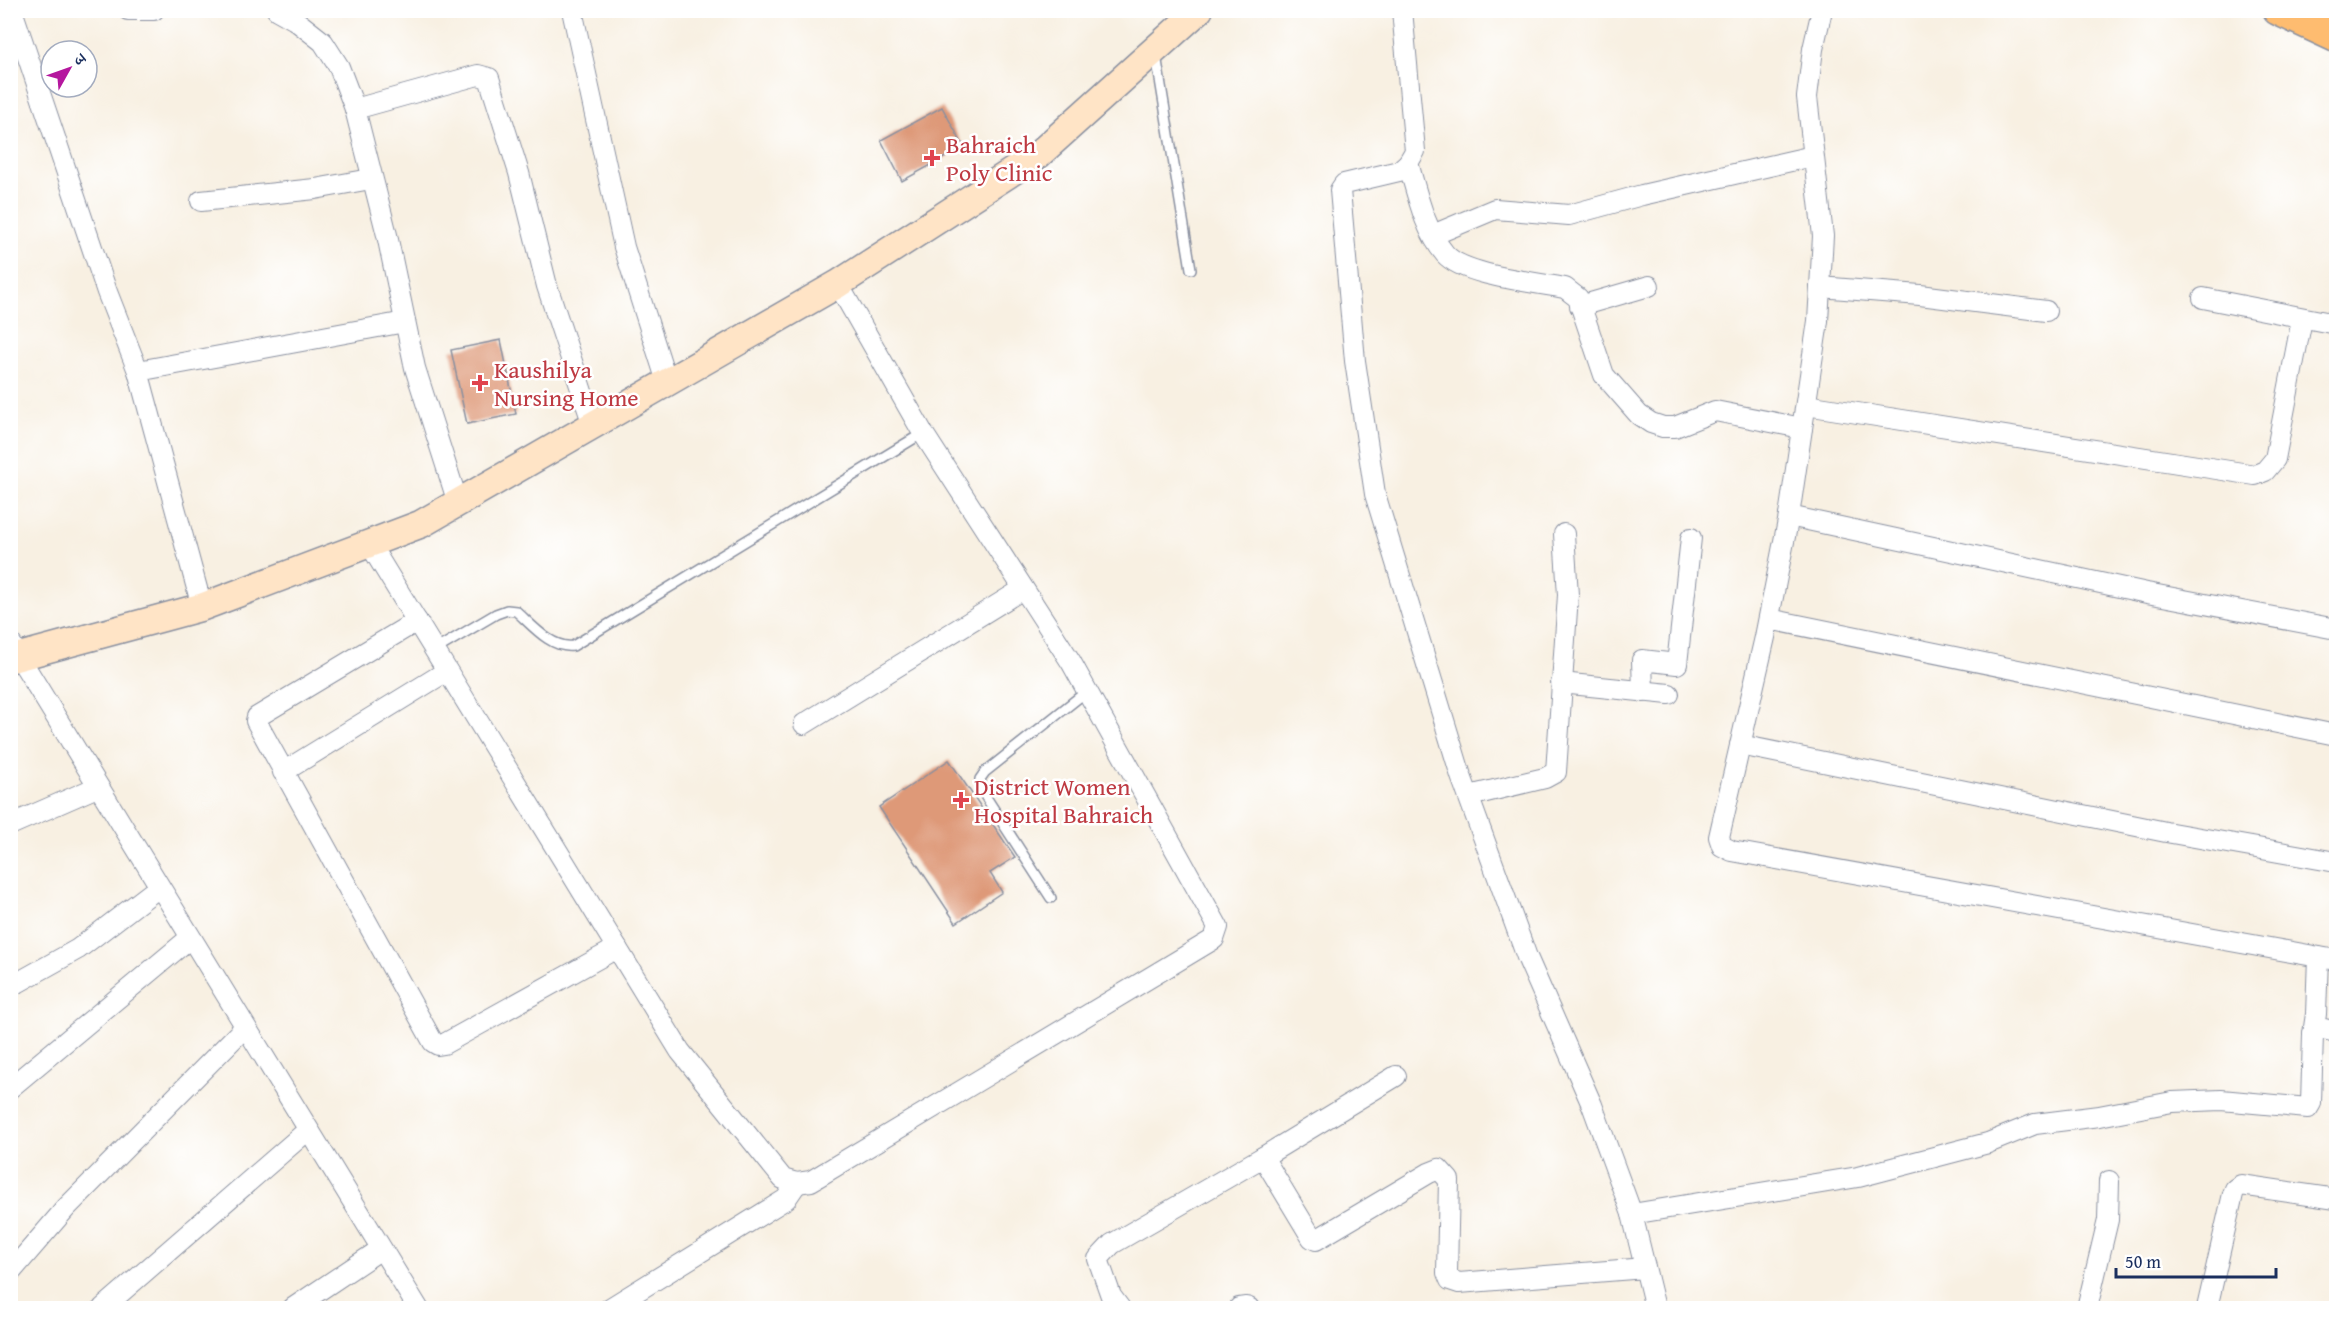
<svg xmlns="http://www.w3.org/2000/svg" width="2347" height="1319" font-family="'Gentium Book Plus','Noto Serif Devanagari',serif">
<rect width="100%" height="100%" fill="#fff"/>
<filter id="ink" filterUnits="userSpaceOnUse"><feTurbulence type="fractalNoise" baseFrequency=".0167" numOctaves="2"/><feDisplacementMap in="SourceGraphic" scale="12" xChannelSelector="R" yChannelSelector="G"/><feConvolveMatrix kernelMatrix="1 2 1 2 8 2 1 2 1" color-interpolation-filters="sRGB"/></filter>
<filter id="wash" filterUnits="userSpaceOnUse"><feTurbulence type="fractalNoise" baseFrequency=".008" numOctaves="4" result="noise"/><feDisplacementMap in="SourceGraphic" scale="24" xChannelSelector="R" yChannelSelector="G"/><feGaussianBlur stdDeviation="1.35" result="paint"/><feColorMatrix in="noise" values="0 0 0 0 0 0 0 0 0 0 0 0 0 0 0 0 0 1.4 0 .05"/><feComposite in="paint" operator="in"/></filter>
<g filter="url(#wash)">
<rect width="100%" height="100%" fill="#f8f0e2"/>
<g id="blocks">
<g fill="#de9978">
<polygon points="942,107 964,147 902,181 881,140"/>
<polygon points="501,340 516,414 467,424 451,350"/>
<polygon points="949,760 1015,857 990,873 1002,892 956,923 879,807"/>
</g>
</g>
</g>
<g filter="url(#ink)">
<use href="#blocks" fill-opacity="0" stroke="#8a90a0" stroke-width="1.5"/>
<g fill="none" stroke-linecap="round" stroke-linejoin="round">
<g stroke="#8a90a0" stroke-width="12">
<g id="lane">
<polyline points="2313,19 2327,10"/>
<polyline points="1156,55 1191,269"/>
<path d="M435,650L496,614L507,610L516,611C531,624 551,649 573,646L923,433"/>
<polyline points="1051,898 982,791 980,779 985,772 1087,691"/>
</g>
</g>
<g stroke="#8a90a0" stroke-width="22">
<g id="street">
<polyline points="12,10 107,292 138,371 202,607"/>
<polyline points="128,10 154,10"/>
<polyline points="277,10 295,20 323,42 339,67 355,109 387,235 415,368 458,503"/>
<polyline points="572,10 624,247 667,382"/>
<polyline points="1402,10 1415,151 1408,163 1399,171 1344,184 1340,190 1355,361 1375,494 1461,776 1527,957 1592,1105 1632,1214 1858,1177 1988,1143 2035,1124 2099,1116 2172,1102 2221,1100 2308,1108 2311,1103 2313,1034 2324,1029 2336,1032"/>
<polyline points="1822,10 1813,49 1807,97 1823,236 1818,321 1789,516 1765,637 1719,837 1722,846 1732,851 2336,960"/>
<polyline points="355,109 478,75 489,78 519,173 547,286 593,425"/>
<path d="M1408,163C1417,193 1424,229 1445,254C1464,276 1535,282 1565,288L1578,298L1604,375L1639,415L1651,423L1663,427H1675L1715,411L1802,428"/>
<polyline points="201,201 315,189 371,179"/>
<polyline points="1433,235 1495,209 1569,215 1642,195 1813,156"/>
<polyline points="1820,287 1920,295 2046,311"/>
<polyline points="2203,298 2336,324"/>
<polyline points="1580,306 1649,286"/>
<polyline points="138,371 405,322"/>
<polyline points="1806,405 2255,475 2265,471 2275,459 2302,319"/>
<polyline points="1789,516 2147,593 2336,629"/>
<polyline points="369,543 680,1051 783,1179 797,1183 811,1181 1214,939 1218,927 1071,662 923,433 838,284"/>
<polyline points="1769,619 2336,735"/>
<polyline points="417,621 257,717 256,721 433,1042 438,1045 444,1044 617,948"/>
<polyline points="10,642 418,1308"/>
<polyline points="1561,683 1669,694"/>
<polyline points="1643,692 1642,660 1677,664 1691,538"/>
<polyline points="804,724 1023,589"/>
<polyline points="1740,745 2166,832 2336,862"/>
<polyline points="283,772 447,671"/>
<polyline points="1469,796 1545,778 1556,772 1568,595 1564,534"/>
<polyline points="10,825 97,787"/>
<polyline points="10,987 78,949 159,887"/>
<polyline points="2313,1034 2316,1014 2318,957"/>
<polyline points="10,1088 190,938"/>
<polyline points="1263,1157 1312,1238 1316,1240 1429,1173 1439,1169 1449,1180 1447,1273 1450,1280 1459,1283 1645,1268"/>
<polyline points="1632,1214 1655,1308"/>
<polyline points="10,1273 66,1208 245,1027"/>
<polyline points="103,1308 308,1130"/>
<polyline points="293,1308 381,1249"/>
<polyline points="610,1308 786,1199 797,1183"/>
<polyline points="1120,1308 1111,1296 1098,1259 1112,1244 1263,1157 1396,1076"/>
<polyline points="1239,1308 1246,1307 1249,1308"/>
<polyline points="2087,1308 2108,1220 2109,1181"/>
<polyline points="2207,1308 2233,1194 2235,1189 2241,1185 2336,1199"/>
</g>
</g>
<g stroke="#8a90a0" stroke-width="30">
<polyline id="secondary" points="10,659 202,607 421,524 838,284 1038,155 1199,10"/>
</g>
<g stroke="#8a90a0" stroke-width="33">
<polyline id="primary" points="2278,10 2336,37"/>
</g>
<use href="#lane" stroke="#fff" stroke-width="9"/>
<use href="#street" stroke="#fff" stroke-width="20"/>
<use href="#secondary" stroke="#ffe4c6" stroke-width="27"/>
<use href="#primary" stroke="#febc70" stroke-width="30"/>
</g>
</g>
<g fill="#e0444e" stroke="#fff" stroke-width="2">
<path d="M929 149h6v6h6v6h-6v6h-6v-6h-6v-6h6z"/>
<path d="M477 374h6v6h6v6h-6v6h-6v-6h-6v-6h6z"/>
<path d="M958 791h6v6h6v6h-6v6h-6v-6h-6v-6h6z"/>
</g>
<g text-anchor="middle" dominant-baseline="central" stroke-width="5" stroke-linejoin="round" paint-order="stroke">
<g font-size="24" fill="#be3a42" stroke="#fff" text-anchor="start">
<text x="946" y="144">Bahraich<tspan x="946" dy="28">Poly Clinic</tspan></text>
<text x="494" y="369">Kaushilya<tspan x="494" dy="28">Nursing Home</tspan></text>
<text x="974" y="786">District Women<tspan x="974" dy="28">Hospital Bahraich</tspan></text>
</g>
</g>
<rect width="2347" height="1319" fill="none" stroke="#fff" stroke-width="36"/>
<g transform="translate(69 69) rotate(50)"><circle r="28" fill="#ffffff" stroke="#a4acbf" stroke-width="1.5"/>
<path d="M0-4.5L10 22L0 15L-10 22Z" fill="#b5179e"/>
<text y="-9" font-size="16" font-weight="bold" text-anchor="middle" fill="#1b2f5e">उ</text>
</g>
<path d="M2116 1268v9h160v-9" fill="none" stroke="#1b2f5e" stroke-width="3"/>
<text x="2125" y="1268" font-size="18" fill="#1b2f5e" stroke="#ffffff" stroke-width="4.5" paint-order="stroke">50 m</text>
</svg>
